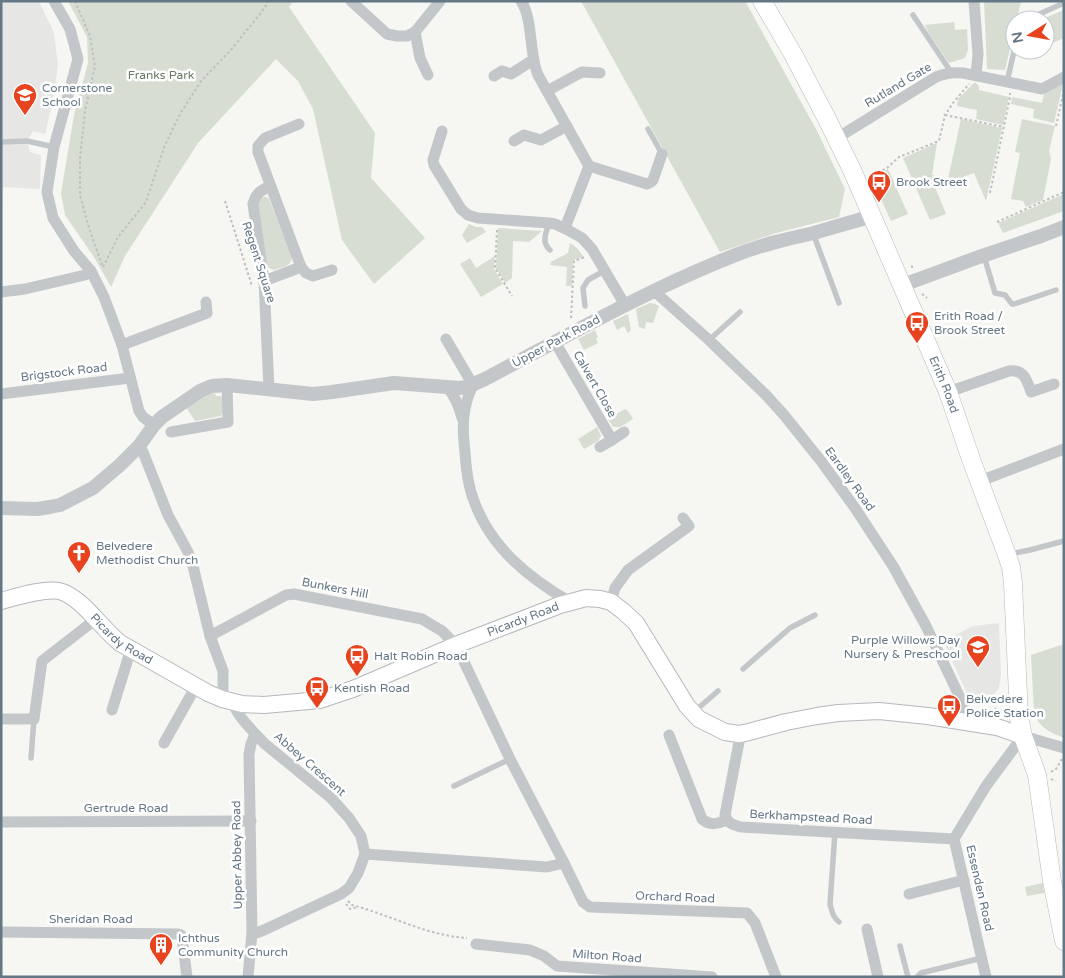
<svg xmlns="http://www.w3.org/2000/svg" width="1065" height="978" font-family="'Varela Round',sans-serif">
<rect width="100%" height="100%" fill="#f6f6f2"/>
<g fill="#e6e7e5">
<polygon points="1,1 39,1 54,33 58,65 53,100 45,134 33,131 27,141 30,152 41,155 40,189 3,187 1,245"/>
<polygon points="999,623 1001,674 999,688 990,699 981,703 974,703 970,700 943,641 973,626"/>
</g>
<g fill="#d7ddd3">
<polygon points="68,1 293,1 289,7 375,133 371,178 425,238 374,284 342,240 313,109 298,81 276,59 198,143 125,256 111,287 94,257 65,215 61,193 74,115 88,63 87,37"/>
<polygon points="581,1 745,1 816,129 845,189 839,217 776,233 720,252"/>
<polygon points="984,1 1021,1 1017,20 1015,20 1015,28 1005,70 987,69"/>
<polygon points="1064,10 1064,38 1045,46 1045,20 1040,20"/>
<polygon points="954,22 955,30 967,29 968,50 965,58 949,63 928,32 925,25"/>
<polygon points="975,82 979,87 979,90 1009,97 1003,125 976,119 977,110 957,106 958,99"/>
<polygon points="1063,84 1054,123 1033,118 1034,109 1011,104 1012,97 1042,103 1044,94 1048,90"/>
<polygon points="961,119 1002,128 986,201 974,173 935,187 946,214 930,220 903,158 937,143 932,175 948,179"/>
<polygon points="1022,119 1055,126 1049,151 1051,159 1043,200 1026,207 1023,201 1011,199 1020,153 1015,152"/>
<polygon points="888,169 908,214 891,221 871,177"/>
<polygon points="1064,194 1064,211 1003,233 998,223"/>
<path d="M261,197H267L269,199L292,257C291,267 282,267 274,270L269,268L267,265L258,202Z"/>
<polygon points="469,224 476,227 482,227 486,232 467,243 462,235"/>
<polygon points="498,228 542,231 529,242 513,241 512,278 505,283 496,268"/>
<polygon points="570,243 577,248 584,257 573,260 572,286 566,286 567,267 550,265 551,262 568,253"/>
<polygon points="495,256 494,269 503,284 481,297 460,264 470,258 476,268"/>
<polygon points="650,303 655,304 659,306 653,323 646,322 645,329 639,327 636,309"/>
<polygon points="628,314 631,330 628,333 624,326 617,330 613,321"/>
<polygon points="595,330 598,337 596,339 598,343 584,350 578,339"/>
<path d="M215,393L216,396H221C224,403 224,409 221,416L195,421L186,407L201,398Z"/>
<polygon points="625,409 628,411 633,419 620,427 613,427 608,419"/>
<polygon points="597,427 601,436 598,441 584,449 578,439"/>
<path d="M1064,644V738C1048,731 1041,729 1034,713L1031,655Z"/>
<polygon points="1043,883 1044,893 1027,896 1025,887"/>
</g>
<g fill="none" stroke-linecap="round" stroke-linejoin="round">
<g stroke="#b3b9bd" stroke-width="18">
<g id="secondary">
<path id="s1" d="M1,601C16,597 44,588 59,591C81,596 102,629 120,643L208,693L222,699L242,704L264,705L320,700L353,689L456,645L560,605L586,598L600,599L611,602L623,611L636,623L687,706L699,719L725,732L739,734L745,733L786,722L817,716L838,713L879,711L928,716L997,727L1023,736"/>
</g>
</g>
<g stroke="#b4b9bc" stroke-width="19">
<g id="primary">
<path id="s2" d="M762,1L793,54L827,119L852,170L948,392L972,462L1007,555L1011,567L1013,583L1019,718L1023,736L1037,775L1052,881L1064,941"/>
</g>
</g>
<g stroke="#bdbfc1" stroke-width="2" stroke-dasharray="2.5 2.5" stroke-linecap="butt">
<polyline points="75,1 90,36 95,66 85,111 80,158 80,195 89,228 102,265"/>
<polyline points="945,115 1004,127"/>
<polyline points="1056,126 1064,90"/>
<polyline points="869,177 887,168 899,157 939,141 945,115 953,103 969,84"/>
<polyline points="990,193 1010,97 1010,93"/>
<polyline points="225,201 252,286"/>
<polyline points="997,222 1064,192"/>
<polyline points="497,230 495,268 512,296"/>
<polyline points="103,267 118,237 146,202 165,145 180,114 201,81 230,51 260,14 269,1"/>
<polyline points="912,268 912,264"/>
<polyline points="922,294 927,298"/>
<polyline points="571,318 574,261 585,257"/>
<polyline points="989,700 994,705 998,713"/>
<polyline points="1051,772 1056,769 1062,759"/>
<polyline points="1051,779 1056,781"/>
<path d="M348,901L352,905C390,915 428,936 467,938"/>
<polyline points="346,904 350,909 358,907"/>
</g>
<g stroke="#c3c7ca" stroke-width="5.5">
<polyline points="913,15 951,72"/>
<polyline points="1026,20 1064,3"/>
<polyline points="1007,82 1015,47"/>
<polyline points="648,129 662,154"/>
<polyline points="1,142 27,141 54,147"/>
<path d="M549,223C546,233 541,242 550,250"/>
<polyline points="813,233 839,303"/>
<polyline points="984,256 995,293 1005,295 1012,304 1014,304 1056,290"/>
<polyline points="585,306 583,288 588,280 604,271"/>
<polyline points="709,340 740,312"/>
<polyline points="1010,554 1030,550 1064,541"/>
<polyline points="743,669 790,628 815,615"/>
<polyline points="695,711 718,691"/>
<polyline points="31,758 34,719"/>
<polyline points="454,786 510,759"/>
<path d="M835,832L830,904C832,912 833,917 839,922"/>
<polyline points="900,946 908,977"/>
<polyline points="917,977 921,973 982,958"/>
</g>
<g stroke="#c3c7ca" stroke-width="11">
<polyline points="54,1 70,29 78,59 54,147 47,192 53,218 74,251 91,271 104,297 122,345 139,411 143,417 154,425"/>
<polyline points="351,1 387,34 397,36 407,36 415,32 440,1"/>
<path d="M521,1C533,18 529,54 538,75L589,166L565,228"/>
<polyline points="974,1 978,54 976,75"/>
<polyline points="415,32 420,58 428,75"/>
<polyline points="494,76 502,71 511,74 533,60"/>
<polyline points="547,91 582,72 600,73"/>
<polyline points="442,131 433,160 434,165 461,209 468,215 478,218 549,223 555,224 568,230 582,238 592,249 625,305"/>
<path d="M837,138L936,77C945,73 953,72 963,73L1042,89L1064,77"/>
<polyline points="514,141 524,135 541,140 567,126"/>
<polyline points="589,166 647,184 651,182 653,180 662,154"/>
<polyline points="301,267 306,273 313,276 332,270"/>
<path d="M264,281L253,204C256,193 260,191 270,186"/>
<polyline points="654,291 709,340 766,395 784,415 821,461 855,508 893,566 926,626 963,704 964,722"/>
<polyline points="1,292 25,289 85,275 91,271"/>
<path d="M446,339L473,385C462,408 462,427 465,452C466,469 468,486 474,501C491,548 529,578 570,602"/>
<polyline points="555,342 612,440 600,447"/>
<polyline points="122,345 207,313 206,302"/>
<path d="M446,386C455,395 459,406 462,418"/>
<polyline points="269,389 264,281 301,267 258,152 258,146 265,138 299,124"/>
<path d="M948,392L1009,371C1024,369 1027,380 1031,392L1054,384"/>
<polyline points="1,394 130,378"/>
<polyline points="171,432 228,422 227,385"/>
<polyline points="612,440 624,432"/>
<polyline points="139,446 143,452 168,515 188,552 193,566 210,636 223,671 223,689 222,699"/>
<polyline points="980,481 1064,449"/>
<polyline points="611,602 615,588 628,570 689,526 683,518"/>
<polyline points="210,636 286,595 294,594 422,619 442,631 456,645 510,759 564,863 583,902 590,907 747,913 755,923 776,977"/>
<path d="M232,701C238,718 253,731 265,744L331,798L349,818L361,836L365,854L358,873L349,888L341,894L264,930L256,933H252"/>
<polyline points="112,710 131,649"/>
<polyline points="1,719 34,719 42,661 96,619"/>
<path d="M739,734V742L725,815C728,824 733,825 741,827L954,839"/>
<path d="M669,735L702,819C710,826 717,824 727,820"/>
<polyline points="164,743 196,686"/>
<polyline points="1,822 251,821"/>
<polyline points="365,854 547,867 564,863"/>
<polyline points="909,894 964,880"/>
<polyline points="867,929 878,977"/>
<polyline points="1,932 178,934 181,935 182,938 187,977"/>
<polyline points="476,944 530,950 544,956 557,966 712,977"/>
<polyline points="248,977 252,933 249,754 251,744 255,734"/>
<polyline points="986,977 954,839 986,786 1023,736 1064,748"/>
</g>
<g stroke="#c3c7ca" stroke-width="14">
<polyline points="903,285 979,257 1041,236 1064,227"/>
<path d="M1,508L37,509L50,507L60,505L93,488L120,465L139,446L154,425L162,417L200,391L212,386L227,385L313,394L332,392L394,383L460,388L467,387L485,379C567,336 647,290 733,256C760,245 787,239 814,233C833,227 853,222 872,216"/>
</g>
<use href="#secondary" stroke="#fff" stroke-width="16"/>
<use href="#primary" stroke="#fff" stroke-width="18"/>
</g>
<defs>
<g id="school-pin" transform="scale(1.25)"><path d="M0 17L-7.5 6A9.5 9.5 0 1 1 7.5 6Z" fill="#e8431f" stroke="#fff"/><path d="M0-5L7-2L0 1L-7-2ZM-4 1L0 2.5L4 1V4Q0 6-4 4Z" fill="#fff"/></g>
<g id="bus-pin" transform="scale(1.25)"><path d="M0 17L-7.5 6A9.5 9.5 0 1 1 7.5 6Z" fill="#e8431f" stroke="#fff"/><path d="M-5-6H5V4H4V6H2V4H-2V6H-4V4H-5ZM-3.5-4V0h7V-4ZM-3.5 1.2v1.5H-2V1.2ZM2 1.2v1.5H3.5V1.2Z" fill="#fff"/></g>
<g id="church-pin" transform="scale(1.25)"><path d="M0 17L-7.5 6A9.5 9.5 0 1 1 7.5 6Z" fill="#e8431f" stroke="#fff"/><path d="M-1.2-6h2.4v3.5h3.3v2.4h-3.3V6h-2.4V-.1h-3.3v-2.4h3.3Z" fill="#fff"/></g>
<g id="building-pin" transform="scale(1.25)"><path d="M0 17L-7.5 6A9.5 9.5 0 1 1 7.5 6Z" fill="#e8431f" stroke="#fff"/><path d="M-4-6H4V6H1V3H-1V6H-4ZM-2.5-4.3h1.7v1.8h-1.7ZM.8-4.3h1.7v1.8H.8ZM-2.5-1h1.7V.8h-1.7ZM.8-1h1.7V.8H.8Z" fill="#fff"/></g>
</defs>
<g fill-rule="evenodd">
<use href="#school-pin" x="25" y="95"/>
<use href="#bus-pin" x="879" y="182"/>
<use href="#bus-pin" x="917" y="323"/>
<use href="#church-pin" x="79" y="553"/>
<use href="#school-pin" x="978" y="647"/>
<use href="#bus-pin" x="357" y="656"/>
<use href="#bus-pin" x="317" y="688"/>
<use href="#bus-pin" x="949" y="706"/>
<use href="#building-pin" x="161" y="945"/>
</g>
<g text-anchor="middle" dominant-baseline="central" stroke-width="5" stroke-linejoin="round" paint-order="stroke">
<g font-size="12" fill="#697b63" stroke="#fff">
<text x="161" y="75">Franks Park</text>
</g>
<g font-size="12" fill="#647784" stroke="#fff">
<text transform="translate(898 85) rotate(-31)">Rutland Gate</text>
<text transform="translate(259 262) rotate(72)">Regent Square</text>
<text transform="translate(556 341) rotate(-28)">Upper Park Road</text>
<text transform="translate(64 372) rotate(-7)">Brigstock Road</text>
<text transform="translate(595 384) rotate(60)">Calvert Close</text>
<text stroke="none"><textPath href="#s2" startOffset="425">Erith Road</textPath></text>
<text transform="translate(850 479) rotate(54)">Eardley Road</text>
<text transform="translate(335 588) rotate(11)">Bunkers Hill</text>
<text stroke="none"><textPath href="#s1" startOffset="574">Picardy Road</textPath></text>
<text stroke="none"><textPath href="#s1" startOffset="139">Picardy Road</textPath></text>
<text transform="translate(310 764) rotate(41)">Abbey Crescent</text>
<text x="126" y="808">Gertrude Road</text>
<text transform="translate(811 817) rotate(3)">Berkhampstead Road</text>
<text transform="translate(237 855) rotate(-91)">Upper Abbey Road</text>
<text transform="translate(980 888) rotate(77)">Essenden Road</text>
<text transform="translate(675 897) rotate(2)">Orchard Road</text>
<text x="91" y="919">Sheridan Road</text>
<text transform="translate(607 956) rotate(4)">Milton Road</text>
</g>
<g font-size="12" fill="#647784" stroke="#fff" text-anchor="start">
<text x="42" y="88">Cornerstone<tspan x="42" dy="14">School</tspan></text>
<text x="896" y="182">Brook Street</text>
<text x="934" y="316">Erith Road /<tspan x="934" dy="14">Brook Street</tspan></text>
<text x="96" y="546">Belvedere<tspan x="96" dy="14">Methodist Church</tspan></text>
<text x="960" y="640" text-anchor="end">Purple Willows Day<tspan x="960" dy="14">Nursery &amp; Preschool</tspan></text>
<text x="374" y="656">Halt Robin Road</text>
<text x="334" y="688">Kentish Road</text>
<text x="966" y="699">Belvedere<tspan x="966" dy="14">Police Station</tspan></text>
<text x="178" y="938">Ichthus<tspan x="178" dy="14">Community Church</tspan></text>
</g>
</g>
<rect width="1065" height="978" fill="none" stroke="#647784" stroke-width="5"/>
<g transform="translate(1030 35) rotate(259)"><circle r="24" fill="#ffffff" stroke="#c1c9ce"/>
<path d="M0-4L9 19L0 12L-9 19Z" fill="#e8431f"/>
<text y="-8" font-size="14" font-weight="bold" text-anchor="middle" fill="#647784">N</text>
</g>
</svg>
